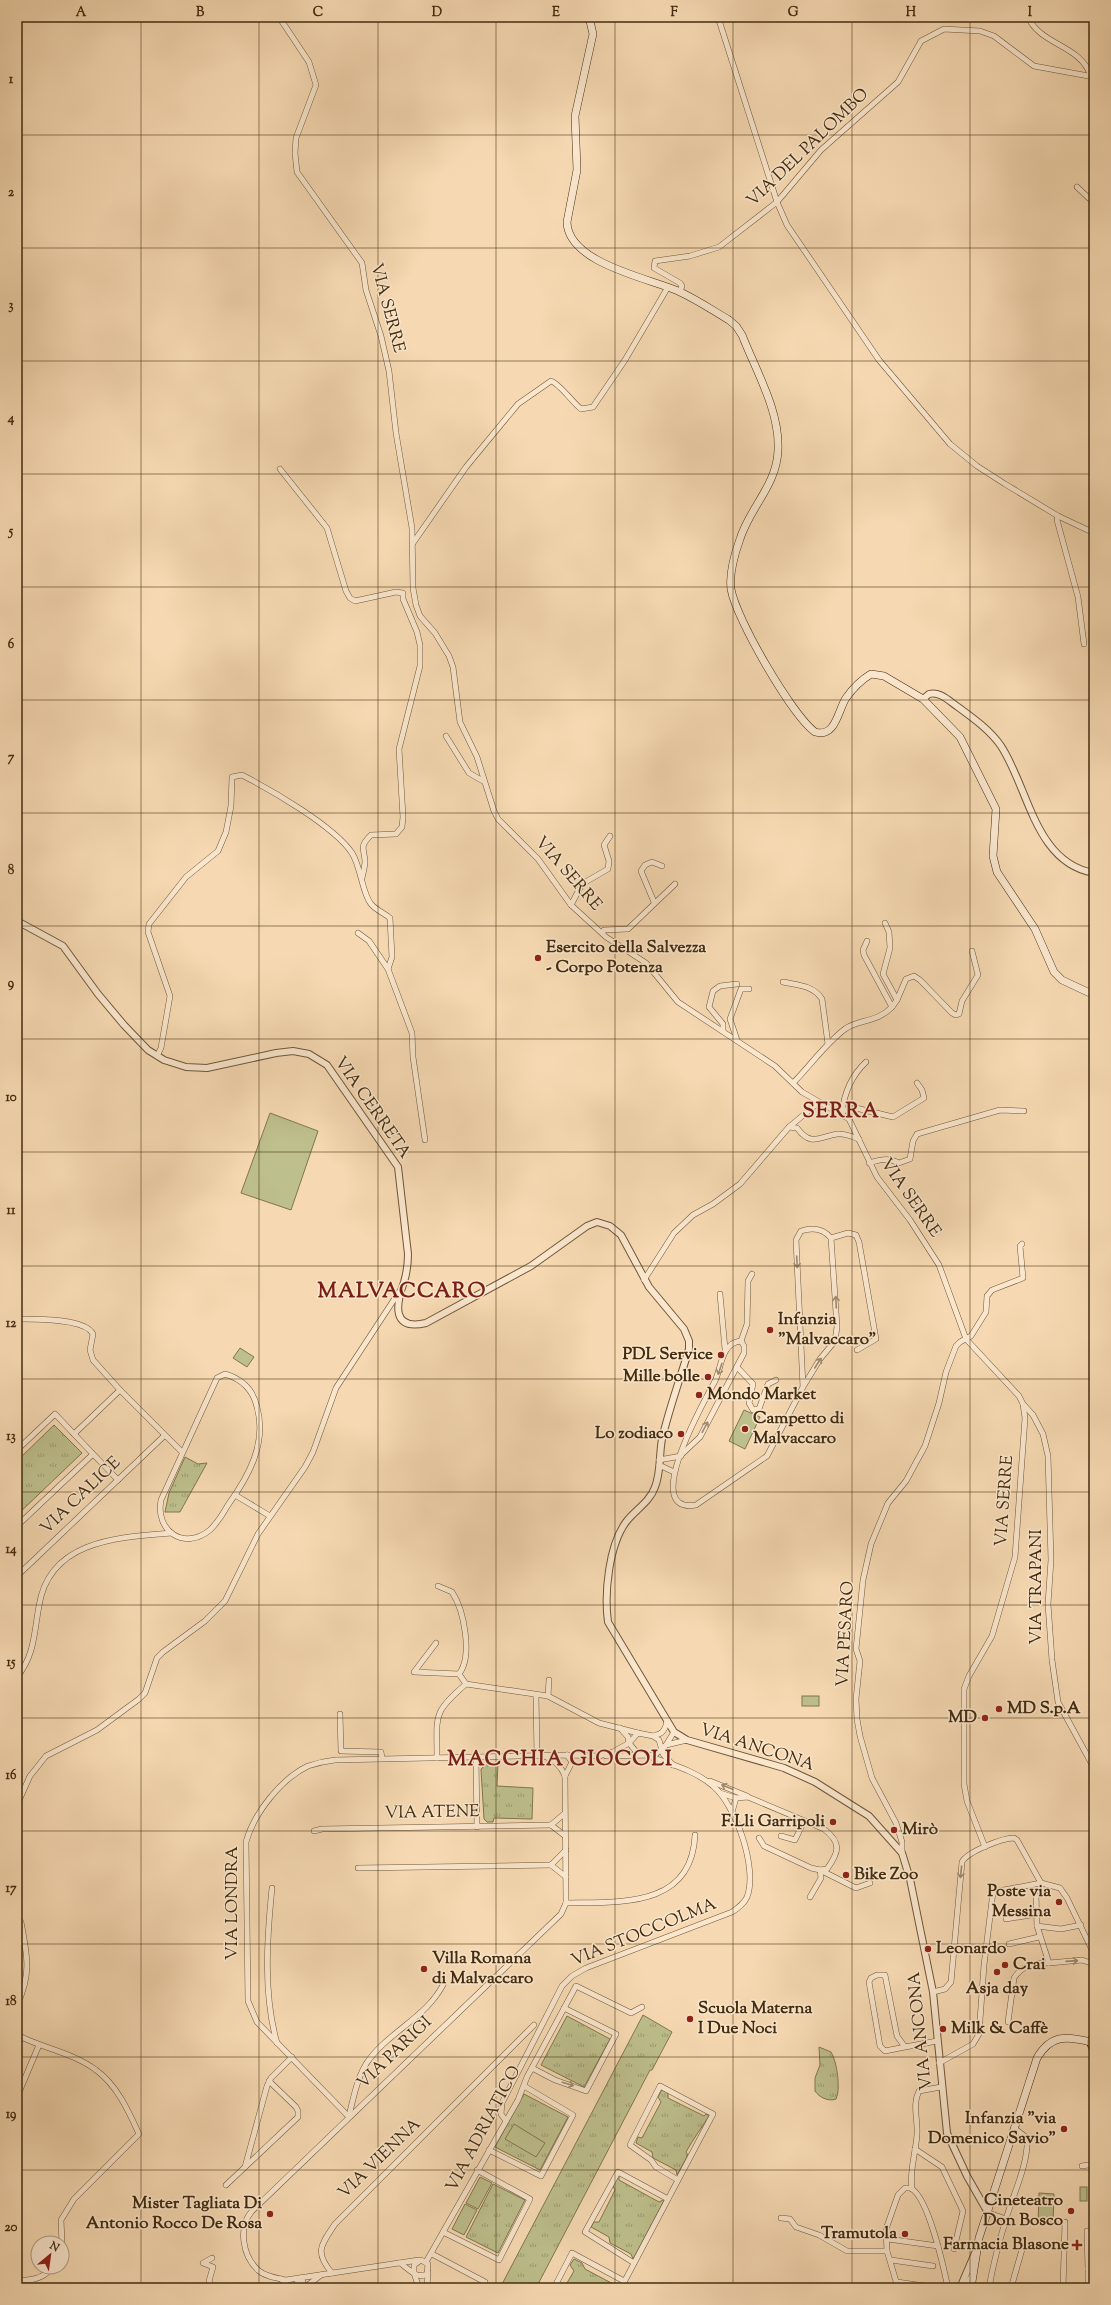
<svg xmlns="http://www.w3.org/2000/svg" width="1111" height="2305" font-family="'Sorts Mill Goudy',serif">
<defs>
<pattern id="grass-tufts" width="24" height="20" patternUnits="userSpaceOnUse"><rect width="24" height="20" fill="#bdbf8c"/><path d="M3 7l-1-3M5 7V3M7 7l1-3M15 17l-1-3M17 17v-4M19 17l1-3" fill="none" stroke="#9b9b71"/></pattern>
</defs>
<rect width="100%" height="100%" fill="#f6d9b2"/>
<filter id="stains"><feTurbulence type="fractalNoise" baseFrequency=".005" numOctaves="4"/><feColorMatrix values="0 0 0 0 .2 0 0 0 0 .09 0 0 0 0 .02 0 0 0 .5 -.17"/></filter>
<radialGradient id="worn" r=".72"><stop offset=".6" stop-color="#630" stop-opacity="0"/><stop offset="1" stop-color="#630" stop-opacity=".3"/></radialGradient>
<g fill="url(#grass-tufts)" stroke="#80764e">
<polygon points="54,1425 82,1453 17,1515 17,1461"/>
<polygon points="185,1457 198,1464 207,1463 180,1512 165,1512 169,1493"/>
<polygon points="488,1763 498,1763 497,1786 533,1788 532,1819 494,1818 493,1822 487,1822 484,1819 481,1769"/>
<polygon points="643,2015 672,2032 652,2070 650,2070 536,2288 500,2288"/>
<polygon points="567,2016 610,2039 584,2087 541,2065"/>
<path d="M819,2047L831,2052C837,2061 841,2090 836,2099C828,2102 819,2097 815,2091V2078L820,2065Z"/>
<path d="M662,2090L668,2092V2098L704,2116L706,2114L709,2116C701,2129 693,2139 686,2152L688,2155L677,2175L676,2170L653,2158L652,2152L636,2143L638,2137L642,2138L661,2102L658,2097Z"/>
<polygon points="524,2094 568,2117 540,2170 495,2147"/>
<polygon points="619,2175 619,2180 659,2202 665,2199 633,2259 631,2254 610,2243 609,2237 591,2227 594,2222 599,2222 615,2190 612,2185"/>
<polygon points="493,2184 525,2200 498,2253 466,2237"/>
<polygon points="574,2259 582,2263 585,2269 615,2285 621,2283 618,2288 564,2288 574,2271 570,2265"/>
</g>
<g fill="#bdbf8c" stroke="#80764e">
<polygon points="270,1113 318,1131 291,1210 241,1193"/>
<polygon points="240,1348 254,1357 247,1367 233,1358"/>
<polygon points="744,1410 760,1417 745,1449 729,1441"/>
<rect x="802" y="1696" width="17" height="10"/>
<polygon points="514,2124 545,2143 536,2157 505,2139"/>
<polygon points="480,2177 492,2183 478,2209 466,2203"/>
<polygon points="1090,2185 1094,2185 1094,2205 1091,2205"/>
<rect x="1080" y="2187" width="7" height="14"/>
<polygon points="1039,2193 1054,2194 1053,2224 1038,2224"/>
<polygon points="465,2204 477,2210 464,2235 452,2229"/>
</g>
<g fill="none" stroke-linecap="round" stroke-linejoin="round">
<g stroke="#705738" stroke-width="6">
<g id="minor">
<polyline points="279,17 309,62 316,85 296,138 295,153 297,172 362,263 366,290 381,336 389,371 396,433 412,528 413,588 416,605 420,616 435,633 449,656 453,667 460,722 477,757 494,811 498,819 538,859 571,905 606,937 646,963 678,1002 775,1066 802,1092 849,1119 877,1177 910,1220 939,1265 966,1339 1019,1396 1023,1404 1025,1418 1015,1557 992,1636 969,1676 964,1689 964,1784 967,1801 985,1847"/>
<polyline points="718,17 777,202 787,225 879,360 950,444 977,466 1005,484 1058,516 1094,533"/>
<path d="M1028,17C1041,46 1082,45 1091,77"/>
<polyline points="1077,187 1094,203"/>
<polyline points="680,292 682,286 680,283 654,268 655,261 690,256 719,247 777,202 821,150 898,82 921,41 944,29 980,31 994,36 1034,66 1094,77"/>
<path d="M280,469L327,528L346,591L350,598L355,601L396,592L403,593V599L417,632L420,645V666L399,749L403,817L402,827L396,834L371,835C359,847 364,848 365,861C365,867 363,873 362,878"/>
<polyline points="1058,516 1057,520 1078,597 1084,644"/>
<path d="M413,543L466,467L518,404L551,381C560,384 572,402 581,409L593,407L625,360L668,287"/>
<polyline points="446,736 469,773 483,781"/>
<polyline points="654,902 641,871 645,865 652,862 662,866"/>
<polyline points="571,905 582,884 608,869 609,861 604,845 610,836"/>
<polyline points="885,923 889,932 890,948 883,974 897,1000"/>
<polyline points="358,933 369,941 388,969"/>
<polyline points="602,933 604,930 628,929 675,884"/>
<path d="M783,982C797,985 813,985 822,999L828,1044"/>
<polyline points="892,1007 897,1000 906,979 914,976 920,980 952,1013 956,1015 959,1014 962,1001 978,975 972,951"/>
<polyline points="723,1031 723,1024 709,1007 713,991 720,986 737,984"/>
<polyline points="737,1040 730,1019 741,989 749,989"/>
<path d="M157,1056L161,1048L170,996L148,932L149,924L186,877L218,851L226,832L231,806L232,777L242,775C271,790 334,826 352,853C361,867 362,893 371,904C376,910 384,913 390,918L392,957L388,969L412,1033L413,1057L425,1140"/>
<path d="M793,1083C810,1066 825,1044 845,1029C858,1019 877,1023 892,1007L864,955L863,950L867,941"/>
<polyline points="842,1113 845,1110 856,1108 893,1117 924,1098 922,1090 917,1083"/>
<path d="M842,1113C844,1094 851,1076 866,1062"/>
<polyline points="789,1127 818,1103"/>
<path d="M869,1163C881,1159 888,1158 899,1163L910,1159L913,1141L917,1134L1000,1110L1024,1111"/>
<polyline points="831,1238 848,1233 856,1235 859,1242 876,1339 857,1350"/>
<path d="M644,1280L674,1233L693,1215L713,1204L740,1184L789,1127L797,1128C811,1147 819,1137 837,1134C844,1133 853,1137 859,1139"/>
<polyline points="720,1294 725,1349"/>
<path d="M17,1319C34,1319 85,1318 93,1334L90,1350L93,1360L120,1390"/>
<path d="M741,1341C721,1343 722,1366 715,1381C705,1400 639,1515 696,1505L767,1456L803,1387L820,1359L835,1341L837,1327L831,1238C823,1228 813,1227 801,1231L796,1240L803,1387"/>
<polyline points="741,1341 747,1324 748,1281 752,1274"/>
<polyline points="737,1367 753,1384 749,1403 753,1410 759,1409 768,1384 776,1380"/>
<path d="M225,1374C242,1379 253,1389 257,1407C267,1443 249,1476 228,1505C223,1514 217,1523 210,1530C184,1551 155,1531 161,1500L217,1378Z"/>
<polyline points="1023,1404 1033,1415 1043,1434 1048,1456 1051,1560 1048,1604 1052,1660 1058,1702 1094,1768"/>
<polyline points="74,1434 120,1390 182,1452"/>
<polyline points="17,1450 55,1414 93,1454 17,1526"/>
<polyline points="93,1454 118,1480"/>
<polyline points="682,1454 700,1437 744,1353 744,1346 741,1341"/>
<polyline points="659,1460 681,1456"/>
<polyline points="659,1465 674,1472"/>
<polyline points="235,1495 270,1516"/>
<polyline points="17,1576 164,1436"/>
<path d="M438,1586L452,1592C464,1610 473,1656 459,1674"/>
<polyline points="436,1643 414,1672 459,1674 466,1684"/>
<path d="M17,1677C35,1655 34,1632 39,1606C49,1540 119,1537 171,1533"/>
<polyline points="466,1684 548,1696 599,1723 638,1733"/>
<polyline points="536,1695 537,1756"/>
<polyline points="548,1696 549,1680"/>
<polyline points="340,1714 341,1751 381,1752 382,1758"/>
<polyline points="620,1728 628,1737 629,1743 638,1754"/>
<path d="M653,1736C662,1734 665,1731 667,1721"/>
<polyline points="666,1745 687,1740"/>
<polyline points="606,1756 655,1755 666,1745 674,1732"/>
<polyline points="476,1757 477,1827"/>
<path d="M437,1758C437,1715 432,1713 466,1684"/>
<polyline points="565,1776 572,1762 567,1755"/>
<polyline points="710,1781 747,1796"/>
<path d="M720,1793L736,1798L748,1797L824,1829C842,1843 839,1852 827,1869L820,1870L811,1868L764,1846L759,1838"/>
<polyline points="17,1805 30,1776 46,1756 97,1730 139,1699 145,1693 157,1658 163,1652 205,1621 225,1601 258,1534 305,1467 313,1452 336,1388 399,1292"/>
<polyline points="732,1812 736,1798"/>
<polyline points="551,1825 564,1814"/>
<polyline points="551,1825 564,1835"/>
<polyline points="314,1831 322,1829 551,1825"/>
<polyline points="781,1836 795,1840 804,1821"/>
<polyline points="902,1853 902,1842 896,1823 872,1778 860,1736 857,1719 856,1699 860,1661 856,1649 863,1580 871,1544 888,1503 906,1481 925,1446 939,1403 946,1372 956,1346 960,1342 971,1336 986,1312 987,1296 992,1290 1023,1278 1020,1246 1022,1244"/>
<polyline points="551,1865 566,1850"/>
<polyline points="551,1865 566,1877"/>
<polyline points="358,1868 551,1865"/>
<polyline points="820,1870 856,1888 870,1883"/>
<path d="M272,1888C267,1938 263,1994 277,2043"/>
<polyline points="810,1897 821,1878 820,1870"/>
<path d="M566,1903C620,1902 692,1908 695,1835"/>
<path d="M17,1918L21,1922C27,1954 32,1974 17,2005"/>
<polyline points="1006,1919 1037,1914"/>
<polyline points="1037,1926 1061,1929 1081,1925"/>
<polyline points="1009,1944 1039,1937"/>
<polyline points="1049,1963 1082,1960 1094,1964"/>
<path d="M933,1992L945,1989L951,1982L962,1862C967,1852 1002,1838 1014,1838L1017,1840L1041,1883"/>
<path d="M1008,2022L1014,1978C1022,1965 1035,1963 1049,1963L1037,1926L1036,1896"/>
<path d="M17,2035C42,2048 74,2053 96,2070C117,2085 129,2112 139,2134L74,2199L61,2220L62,2243"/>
<polyline points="905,2047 885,2051 880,2046 869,1982 871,1978 877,1975 885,1975 897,2036 905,2047 937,2041"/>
<polyline points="939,2063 973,2044 979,2034 984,1965 993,1892 1041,1883 1060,1888 1067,1898 1094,1954"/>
<polyline points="532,2068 555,2080 586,2091 616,2034 564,2008"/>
<polyline points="17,2097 39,2045"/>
<path d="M349,2116C353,2099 357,2079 366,2064C387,2032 427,2018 444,1983"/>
<path d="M349,2117L257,2022L248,2001L246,1842C254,1813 281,1779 308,1766C317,1763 326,1761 335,1760L567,1755L599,1756L613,1752L629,1743L638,1733L653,1736L659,1740L663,1754L673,1765"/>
<path d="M506,2121L501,2114L502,2103L562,1986L572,1976L586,1968L732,1912C738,1908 744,1904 747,1897C758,1869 736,1805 713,1786C695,1770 669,1764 646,1755"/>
<polyline points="915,2149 942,2167 963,2211 954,2249"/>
<polyline points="489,2150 541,2176 573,2115 524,2086"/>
<polyline points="1082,2166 1094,2164"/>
<polyline points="245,2167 267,2086 271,2078 292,2057"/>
<polyline points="226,2185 298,2117 298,2111 296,2107 269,2081"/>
<path d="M912,2189C909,2170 916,2153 917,2134C918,2119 912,2105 919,2091L941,2087"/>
<polyline points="986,2212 1006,2219"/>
<polyline points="781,2218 790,2219 796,2227 819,2235 847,2251 887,2251"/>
<polyline points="1094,2231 1087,2231 1088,2269 1094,2269"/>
<polyline points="445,2233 499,2260 530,2199 477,2170"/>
<polyline points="888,2239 938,2246"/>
<polyline points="62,2245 62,2253"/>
<polyline points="432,2254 485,2282 482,2288"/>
<polyline points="212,2258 203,2263 213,2267 209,2281 213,2288"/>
<path d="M419,2260L286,2280C276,2278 267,2277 259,2271C242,2256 238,2227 252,2211L561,1914L566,1903L565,1776C561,1766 555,1760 544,1756"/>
<polyline points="891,2260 933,2266"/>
<polyline points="426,2262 518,2100 527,2077 576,1986 631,2013 642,2007"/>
<path d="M400,2263C408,2268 417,2280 427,2274L428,2264L421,2260L414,2265V2273L419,2288"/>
<polyline points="634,2263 585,2232 618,2172 668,2199"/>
<polyline points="1088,2269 1088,2288"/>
<path d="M332,2273C314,2252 321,2245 335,2224L534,2025"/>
<polyline points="281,2279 291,2288"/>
<path d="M17,2280C31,2281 44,2279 52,2267"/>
<polyline points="897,2282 938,2288"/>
<polyline points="293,2288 301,2278 303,2282 302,2288"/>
<polyline points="304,2288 321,2275"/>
<polyline points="427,2288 428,2272"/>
<polyline points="554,2288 572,2253 624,2281"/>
<polyline points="621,2288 713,2114 660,2086 630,2145 651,2160 656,2167 678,2180"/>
<path d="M898,2288L887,2251L886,2229L898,2195L905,2188H910C928,2195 944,2269 948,2288"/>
<polyline points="964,2288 971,2277"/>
<path d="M989,2288C993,2264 999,2242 1006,2219C1013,2195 1029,2162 1027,2138L1014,2128"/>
<polyline points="1011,2288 1023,2246"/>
<polyline points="1063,2288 1065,2222"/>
</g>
</g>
<g stroke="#705738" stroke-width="8">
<g id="tertiary">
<path d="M923,699L929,694C940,691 949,701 958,707C973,718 990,730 1001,746C1029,789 1035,863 1094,873"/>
<path d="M17,921L63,946L98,994L124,1025L148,1050L164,1060L186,1067L207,1068L276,1053L293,1051L309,1054L327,1065L398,1167L408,1254C408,1263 407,1272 404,1282C396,1304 391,1331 426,1323L531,1266L587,1226L597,1222L610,1226L621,1235L649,1287L684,1329L689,1341V1349C680,1379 669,1409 662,1439C659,1455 661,1472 655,1487C650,1502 635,1510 626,1522C609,1545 604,1593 608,1622L674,1732L687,1740L784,1768L815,1782L869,1816L902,1853L910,1879L933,1992L947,2133L967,2176L987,2211"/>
<polyline points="960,2288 975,2253"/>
</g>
</g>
<g stroke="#432c0f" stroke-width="8">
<g id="secondary">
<path d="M589,17L593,34L575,116L577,170L567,222C568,263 648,278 678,291C696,299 712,310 729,320L736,326L742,335C756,371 780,411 778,450C777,485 750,507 740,539C735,553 729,574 731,589C736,619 792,715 815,732C836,738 838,710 846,698C853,688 861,680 871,674L884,676L923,699L960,737L996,809L993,856L997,872L1035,929L1054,972L1062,980L1094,995"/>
<path d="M971,2288L979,2238L1037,2058C1051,2034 1067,2036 1091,2042"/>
</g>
</g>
<g stroke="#432c0f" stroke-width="10">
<polyline id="primary" points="1094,2037 1091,2042 1094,2049"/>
</g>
<use href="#minor" stroke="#f9e6cd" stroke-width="5"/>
<use href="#tertiary" stroke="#f9e6cd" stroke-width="6"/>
<use href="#secondary" stroke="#f9e6cd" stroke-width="7"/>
<use href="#primary" stroke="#ebbc79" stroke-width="8"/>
</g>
<defs><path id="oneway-shaft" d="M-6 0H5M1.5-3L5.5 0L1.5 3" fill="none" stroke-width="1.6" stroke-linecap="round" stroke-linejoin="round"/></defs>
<g stroke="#9e896e">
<use href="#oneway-shaft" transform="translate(797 1262) rotate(87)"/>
<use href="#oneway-shaft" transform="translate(836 1302) rotate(-93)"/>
<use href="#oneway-shaft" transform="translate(818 1363) rotate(-57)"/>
<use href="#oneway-shaft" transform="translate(720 1369) rotate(109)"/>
<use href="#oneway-shaft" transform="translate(705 1427) rotate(-62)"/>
<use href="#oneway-shaft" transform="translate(727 1787) rotate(-157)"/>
<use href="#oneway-shaft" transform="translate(961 1872) rotate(96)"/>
<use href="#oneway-shaft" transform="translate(1072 1961) rotate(-4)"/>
<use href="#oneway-shaft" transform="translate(568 2084) rotate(17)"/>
</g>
<path fill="none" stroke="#432c0f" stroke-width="1" stroke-opacity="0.55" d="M141,17V2288M259,17V2288M378,17V2288M496,17V2288M615,17V2288M733,17V2288M852,17V2288M970,17V2288M17,135H1094M17,248H1094M17,361H1094M17,474H1094M17,587H1094M17,700H1094M17,813H1094M17,926H1094M17,1039H1094M17,1152H1094M17,1266H1094M17,1379H1094M17,1492H1094M17,1605H1094M17,1718H1094M17,1831H1094M17,1944H1094M17,2057H1094M17,2170H1094"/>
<g fill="#8f2418" stroke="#f9e6cd" stroke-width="1.5">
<circle cx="538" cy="958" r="4"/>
<circle cx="770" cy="1330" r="4"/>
<circle cx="721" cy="1355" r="4"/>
<circle cx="708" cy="1377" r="4"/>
<circle cx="699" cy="1395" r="4"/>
<circle cx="745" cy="1429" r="4"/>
<circle cx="681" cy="1434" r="4"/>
<circle cx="999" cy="1709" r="4"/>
<circle cx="985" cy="1718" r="4"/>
<circle cx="833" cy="1822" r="4"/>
<circle cx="894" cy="1830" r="4"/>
<circle cx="846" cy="1875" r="4"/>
<circle cx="1059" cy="1902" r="4"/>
<circle cx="928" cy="1949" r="4"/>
<circle cx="1005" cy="1965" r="4"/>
<circle cx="424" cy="1969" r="4"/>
<circle cx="997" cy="1972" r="4"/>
<circle cx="690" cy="2019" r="4"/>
<circle cx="943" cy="2029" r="4"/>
<circle cx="1064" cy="2129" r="4"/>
<circle cx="1071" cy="2211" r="4"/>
<circle cx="270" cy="2214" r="4"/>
<circle cx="905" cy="2234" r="4"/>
<path d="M1075 2239h4v4h4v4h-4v4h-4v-4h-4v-4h4z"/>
</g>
<g text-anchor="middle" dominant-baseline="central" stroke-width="3" stroke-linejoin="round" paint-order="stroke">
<g font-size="17" fill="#432c0f" stroke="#f9e6cd">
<text transform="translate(808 148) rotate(-44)">VIA DEL PALOMBO</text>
<text transform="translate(387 308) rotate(75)">VIA SERRE</text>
<text transform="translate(568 874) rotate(49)">VIA SERRE</text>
<text transform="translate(372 1108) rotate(55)">VIA CERRETA</text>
<text transform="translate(910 1198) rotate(55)">VIA SERRE</text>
<text transform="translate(81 1496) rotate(-44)">VIA CALICE</text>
<text transform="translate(1005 1501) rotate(-86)">VIA SERRE</text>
<text transform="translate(1037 1587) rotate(-90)">VIA TRAPANI</text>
<text transform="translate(846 1634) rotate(-87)">VIA PESARO</text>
<text transform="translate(757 1748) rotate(18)">VIA ANCONA</text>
<text transform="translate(432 1813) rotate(-1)">VIA ATENE</text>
<text transform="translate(233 1903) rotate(-90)">VIA LONDRA</text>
<text transform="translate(644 1933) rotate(-22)">VIA STOCCOLMA</text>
<text transform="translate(921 2031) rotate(-96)">VIA ANCONA</text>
<text transform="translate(395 2053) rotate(-44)">VIA PARIGI</text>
<text transform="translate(484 2129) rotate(-62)">VIA ADRIATICO</text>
<text transform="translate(380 2159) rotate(-44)">VIA VIENNA</text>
</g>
<g font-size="17" font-weight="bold" fill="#432c0f" stroke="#f9e6cd" text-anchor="start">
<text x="546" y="948">Esercito della Salvezza<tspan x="546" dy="20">- Corpo Potenza</tspan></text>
<text x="778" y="1320">Infanzia<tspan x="778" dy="20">"Malvaccaro"</tspan></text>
<text x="713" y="1355" text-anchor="end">PDL Service</text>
<text x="700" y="1377" text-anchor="end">Mille bolle</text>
<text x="707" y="1395">Mondo Market</text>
<text x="753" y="1419">Campetto di<tspan x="753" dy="20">Malvaccaro</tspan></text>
<text x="673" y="1434" text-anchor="end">Lo zodiaco</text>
<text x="1007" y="1709">MD S.p.A</text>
<text x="977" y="1718" text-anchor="end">MD</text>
<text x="825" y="1822" text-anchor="end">F.Lli Garripoli</text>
<text x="902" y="1830">Mirò</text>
<text x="854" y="1875">Bike Zoo</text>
<text x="1051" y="1892" text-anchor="end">Poste via<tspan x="1051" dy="20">Messina</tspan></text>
<text x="936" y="1949">Leonardo</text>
<text x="432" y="1959">Villa Romana<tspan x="432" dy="20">di Malvaccaro</tspan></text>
<text x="1013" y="1965">Crai</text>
<text x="997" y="1989" text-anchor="middle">Asja day</text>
<text x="698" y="2009">Scuola Materna<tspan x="698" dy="20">I Due Noci</tspan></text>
<text x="951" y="2029">Milk &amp; Caffè</text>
<text x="1056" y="2119" text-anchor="end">Infanzia "via<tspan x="1056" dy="20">Domenico Savio"</tspan></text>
<text x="1063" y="2201" text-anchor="end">Cineteatro<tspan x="1063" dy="20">Don Bosco</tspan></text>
<text x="262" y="2204" text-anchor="end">Mister Tagliata Di<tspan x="262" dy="20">Antonio Rocco De Rosa</tspan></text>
<text x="897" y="2234" text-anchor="end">Tramutola</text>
<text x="1069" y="2245" text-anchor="end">Farmacia Blasone</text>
</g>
<g font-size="21" font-weight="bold" letter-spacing="1" fill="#7a1f14" stroke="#f9e6cd">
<text x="841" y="1112">SERRA</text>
<text x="402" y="1292">MALVACCARO</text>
<text x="560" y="1760">MACCHIA GIOCOLI</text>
</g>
</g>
<rect width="1111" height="2305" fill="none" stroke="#f6d9b2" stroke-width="44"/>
<g transform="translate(50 2255) rotate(29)"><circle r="19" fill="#f9e6cd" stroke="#b09c81"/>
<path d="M0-3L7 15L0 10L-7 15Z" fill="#8f2418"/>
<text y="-6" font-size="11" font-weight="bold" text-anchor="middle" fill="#432c0f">N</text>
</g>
<rect x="22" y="22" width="1067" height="2261" fill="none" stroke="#432c0f" stroke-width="1.5"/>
<g font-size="13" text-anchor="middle" font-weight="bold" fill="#432c0f">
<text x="81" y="16">A</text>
<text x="200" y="16">B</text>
<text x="318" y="16">C</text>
<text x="437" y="16">D</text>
<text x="556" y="16">E</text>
<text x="674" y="16">F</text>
<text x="793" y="16">G</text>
<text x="911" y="16">H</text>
<text x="1030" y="16">I</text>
<text x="11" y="83">1</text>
<text x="11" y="196">2</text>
<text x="11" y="309">3</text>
<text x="11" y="422">4</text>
<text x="11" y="535">5</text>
<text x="11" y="648">6</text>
<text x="11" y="761">7</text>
<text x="11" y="874">8</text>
<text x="11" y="987">9</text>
<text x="11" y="1101">10</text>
<text x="11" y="1214">11</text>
<text x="11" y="1327">12</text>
<text x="11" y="1440">13</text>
<text x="11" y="1553">14</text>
<text x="11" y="1666">15</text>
<text x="11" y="1779">16</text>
<text x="11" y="1892">17</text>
<text x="11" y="2005">18</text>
<text x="11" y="2118">19</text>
<text x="11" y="2231">20</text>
</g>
<rect width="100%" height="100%" filter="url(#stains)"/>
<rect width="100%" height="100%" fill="url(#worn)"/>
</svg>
